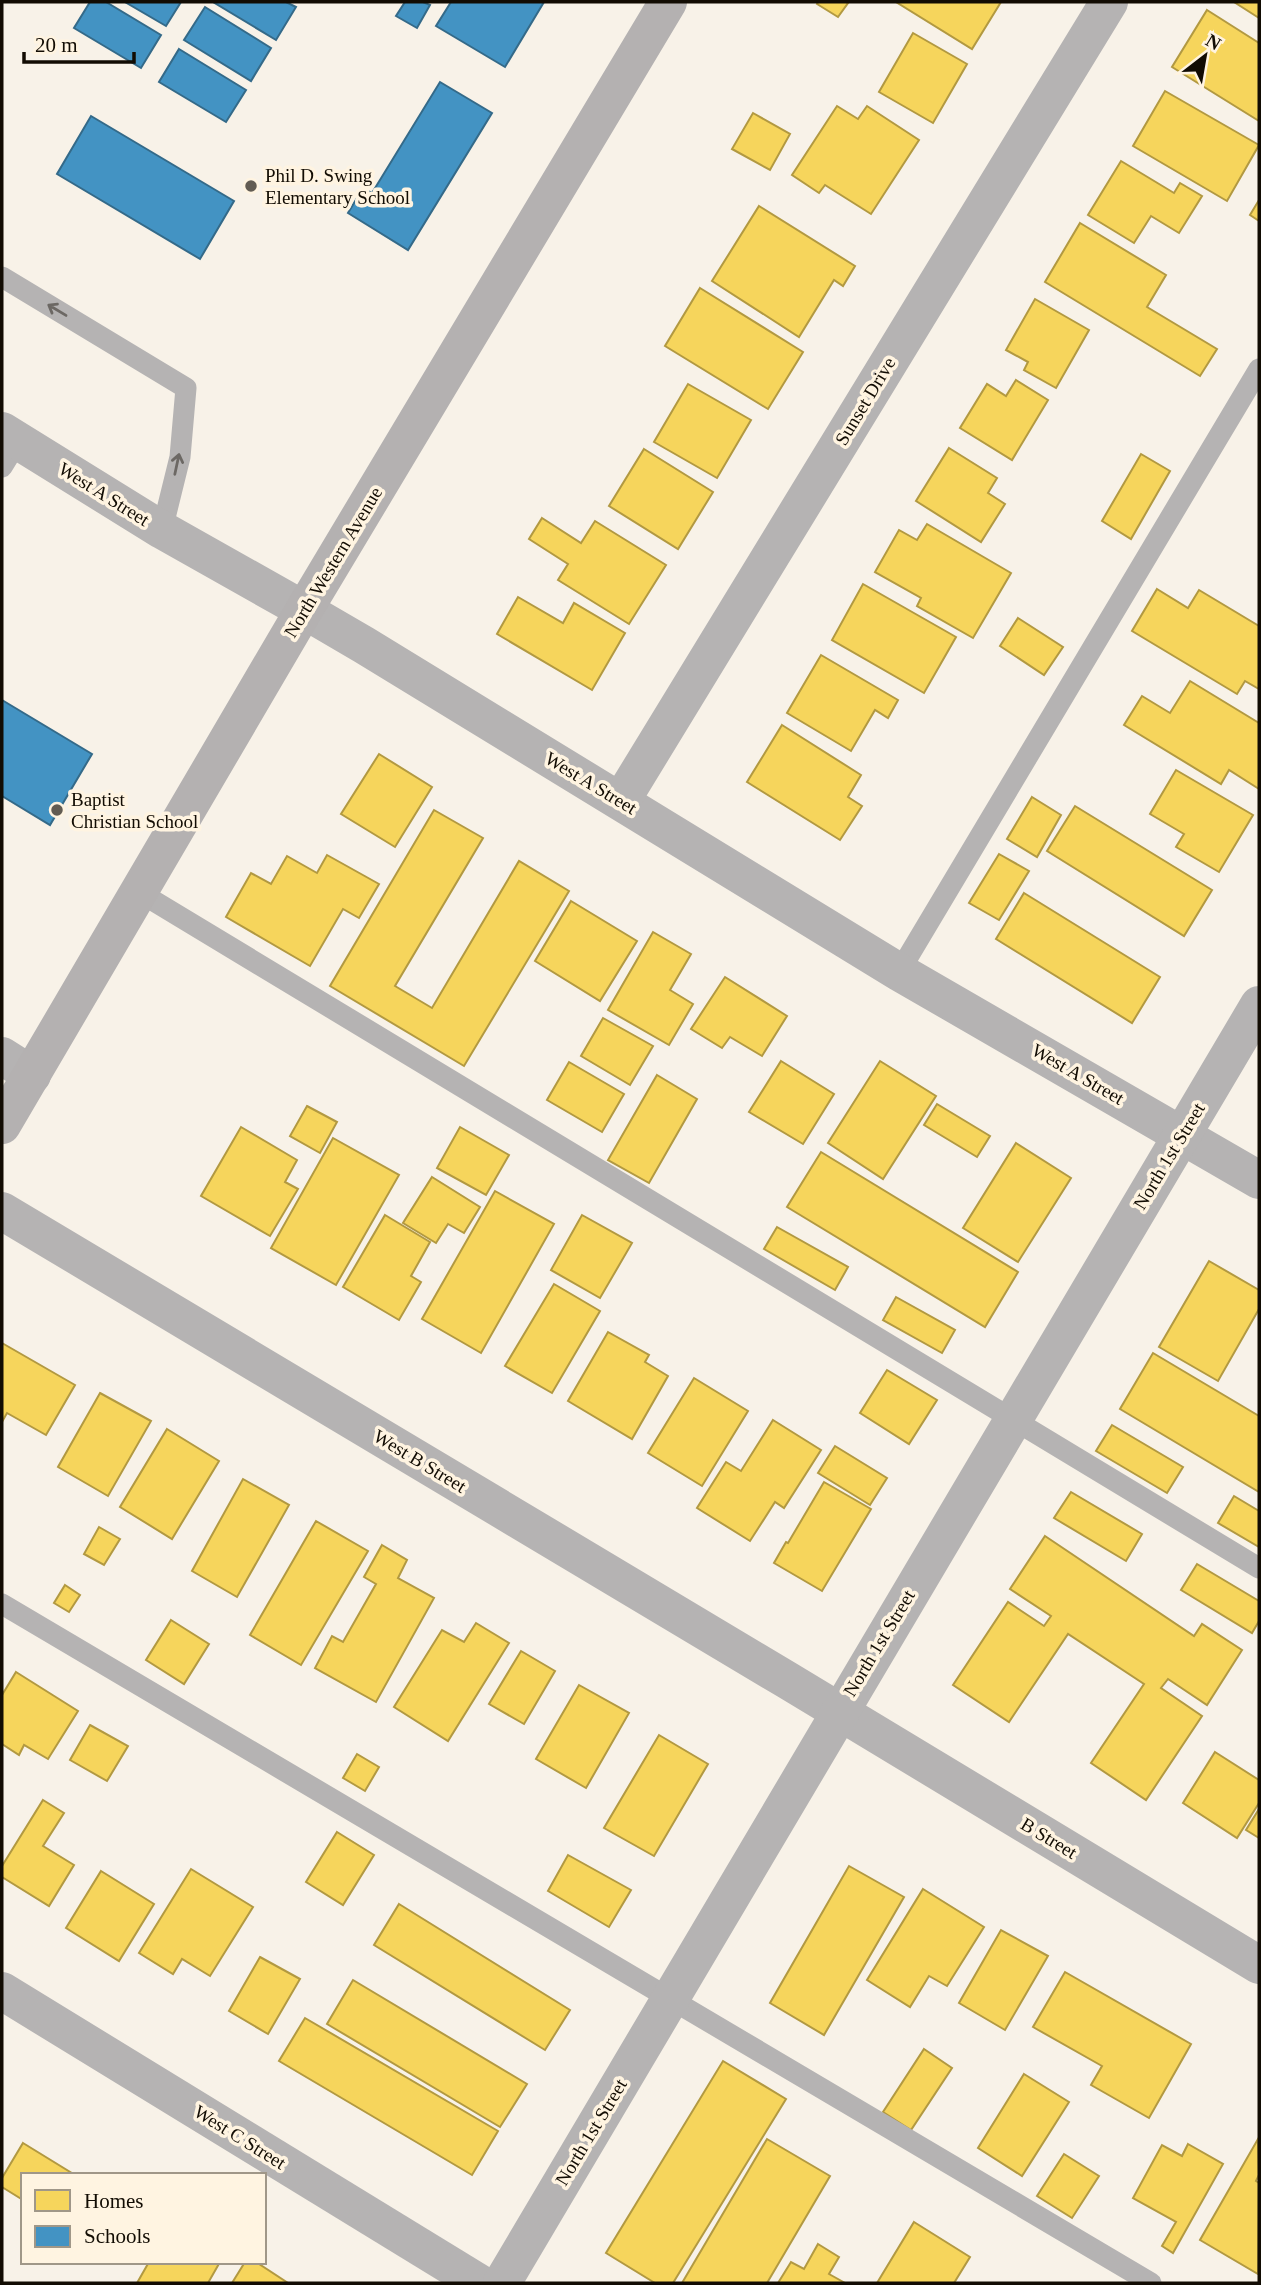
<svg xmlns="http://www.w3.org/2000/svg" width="1261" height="2285" font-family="Georgia,serif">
<rect width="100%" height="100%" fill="#f8f2e8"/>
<g fill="#f6d55c" stroke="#b29941" stroke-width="2">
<polygon points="818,2 846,2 848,3 838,17 817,4"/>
<polygon points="896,2 1001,2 972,49"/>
<polygon points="1234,2 1259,2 1259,18"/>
<polygon points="1207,10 1259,43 1259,121 1172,67"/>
<polygon points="913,33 967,64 933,123 879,92"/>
<polygon points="1165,91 1259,145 1227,201 1133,146"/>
<polygon points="837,106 858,119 867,106 919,140 871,214 825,185 819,193 792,175"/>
<polygon points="753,113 790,134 770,170 732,149"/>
<polygon points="1121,161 1174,193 1180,183 1202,196 1179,233 1151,216 1134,243 1088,215"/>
<polygon points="1259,200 1259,221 1250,215"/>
<polygon points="759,206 855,266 843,286 834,280 799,337 712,281"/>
<polygon points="1080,223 1166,275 1147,307 1217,349 1200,376 1045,282"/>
<polygon points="700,288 803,352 768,409 665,346"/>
<polygon points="1035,299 1089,330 1056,388 1024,370 1028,362 1006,350"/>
<polygon points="1016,380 1048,400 1012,460 960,428 987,384 1006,396"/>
<polygon points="688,384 751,420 717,478 654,442"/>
<polygon points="949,448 997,478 988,493 1005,504 981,542 916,501"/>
<polygon points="644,449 713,492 678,549 609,506"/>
<polygon points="1141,454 1170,471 1131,539 1102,521"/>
<polygon points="542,518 581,543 595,521 666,565 629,624 558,580 568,564 529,539"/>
<polygon points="927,524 1011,573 973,638 917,606 921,598 875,572 899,530 917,540"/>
<polygon points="863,584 956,637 924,693 832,640"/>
<polygon points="1157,589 1188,608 1199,590 1259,626 1259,689 1245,681 1237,694 1132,631"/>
<polygon points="518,597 563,623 574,603 625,633 592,690 497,634"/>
<polygon points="1018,618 1063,647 1044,675 1000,646"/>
<polygon points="821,655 898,700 888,718 875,710 851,751 787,713"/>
<polygon points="1190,681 1259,723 1259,789 1229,770 1221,784 1124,725 1142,696 1170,713"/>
<polygon points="782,725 861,775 848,797 862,806 840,840 747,782"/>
<polygon points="379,754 432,787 395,847 341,814"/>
<polygon points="1176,770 1253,815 1219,872 1176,847 1184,834 1150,814"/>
<polygon points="1032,797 1061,815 1037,857 1007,839"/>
<polygon points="1075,806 1212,890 1184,936 1047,851"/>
<polygon points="434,810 483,838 395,986 432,1008 519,861 569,891 464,1066 330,986"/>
<polygon points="999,854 1029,871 999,920 969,903"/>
<polygon points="327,855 379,884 359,918 343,909 310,966 226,917 251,873 271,884 287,856 317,873"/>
<polygon points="1024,893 1160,977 1132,1023 996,939"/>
<polygon points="571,901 637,941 600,1001 535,961"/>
<polygon points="653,932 691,954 670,990 693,1004 669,1045 608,1010"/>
<polygon points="725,977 787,1016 762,1056 730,1037 722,1048 691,1029"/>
<polygon points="603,1018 653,1046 630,1085 581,1056"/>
<polygon points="781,1061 834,1094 803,1144 749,1112"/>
<polygon points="880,1061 936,1096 883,1179 828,1143"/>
<polygon points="569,1062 624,1094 602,1132 547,1100"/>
<polygon points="657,1075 697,1099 649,1183 608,1160"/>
<polygon points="937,1104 990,1136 977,1157 924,1125"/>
<polygon points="307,1106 337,1122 320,1153 290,1136"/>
<polygon points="241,1127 297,1160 285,1182 298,1189 270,1236 201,1196"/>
<polygon points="460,1127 509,1155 486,1195 437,1168"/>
<polygon points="333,1138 399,1175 336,1285 271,1248"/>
<polygon points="1016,1143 1071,1178 1018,1262 963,1228"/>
<polygon points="821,1152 1018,1272 985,1327 787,1207"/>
<polygon points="432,1177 480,1207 464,1233 448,1224 436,1243 403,1223"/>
<polygon points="495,1191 554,1224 481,1353 422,1319"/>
<polygon points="385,1215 430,1242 411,1276 421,1282 399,1320 343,1287"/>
<polygon points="582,1215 632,1243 600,1298 551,1270"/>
<polygon points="777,1227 848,1267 835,1290 764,1249"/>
<polygon points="1209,1261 1259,1290 1259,1309 1218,1381 1159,1347"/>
<polygon points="554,1284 600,1311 552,1393 505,1366"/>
<polygon points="896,1297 955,1330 942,1353 883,1320"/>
<polygon points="608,1332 649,1355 645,1362 668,1376 632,1439 568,1401"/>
<polygon points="2,1343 75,1385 46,1435 7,1413 2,1422"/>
<polygon points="1153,1353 1259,1416 1259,1492 1120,1409"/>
<polygon points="887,1370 937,1400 909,1444 860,1413"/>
<polygon points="694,1378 748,1411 702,1486 648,1453"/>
<polygon points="100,1393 151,1421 108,1496 58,1467"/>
<polygon points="773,1420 821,1450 784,1508 775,1502 750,1541 697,1508 726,1462 741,1471"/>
<polygon points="1112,1425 1183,1467 1167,1493 1096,1451"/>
<polygon points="167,1429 219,1461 172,1539 120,1507"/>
<polygon points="835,1446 887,1478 870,1505 818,1473"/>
<polygon points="243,1479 289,1505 237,1597 192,1571"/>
<polygon points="824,1482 871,1509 822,1591 774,1563 786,1542 788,1543"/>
<polygon points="1071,1492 1142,1534 1126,1561 1054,1518"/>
<polygon points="1234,1496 1259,1511 1259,1547 1218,1523"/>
<polygon points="316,1521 368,1551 301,1665 250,1635"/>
<polygon points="99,1527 120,1539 104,1565 84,1554"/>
<polygon points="1045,1536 1194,1636 1202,1624 1242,1650 1207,1705 1168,1679 1161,1688 1202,1716 1146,1800 1091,1763 1144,1684 1068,1634 1009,1722 953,1685 1008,1602 1044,1626 1051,1616 1010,1589"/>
<polygon points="382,1545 407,1560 398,1578 434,1598 376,1702 315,1668 332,1636 343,1642 376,1584 364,1577"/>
<polygon points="1197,1564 1259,1601 1259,1621 1252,1633 1181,1590"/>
<polygon points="65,1585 80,1595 69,1612 54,1603"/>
<polygon points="171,1620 209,1644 184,1684 146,1660"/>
<polygon points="476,1623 509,1643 448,1741 394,1707 442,1630 464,1642"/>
<polygon points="521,1651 555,1671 524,1724 489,1704"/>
<polygon points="16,1672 78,1711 48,1759 24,1745 19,1755 2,1744 2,1695"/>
<polygon points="579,1685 629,1713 586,1788 536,1759"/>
<polygon points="90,1725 128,1746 107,1781 70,1760"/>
<polygon points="659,1735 708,1764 654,1856 604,1828"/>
<polygon points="1215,1752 1259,1780 1259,1803 1237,1838 1183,1803"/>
<polygon points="357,1754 379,1767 365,1791 343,1778"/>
<polygon points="43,1800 64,1813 43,1846 74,1865 49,1906 2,1877 2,1866"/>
<polygon points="1259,1809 1259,1838 1246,1830"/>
<polygon points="337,1832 374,1855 343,1905 306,1882"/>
<polygon points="568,1855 631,1890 609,1927 548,1891"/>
<polygon points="849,1866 904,1897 824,2035 770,2003"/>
<polygon points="191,1869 253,1907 210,1976 182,1959 173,1974 139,1953"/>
<polygon points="101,1871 154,1904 119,1961 66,1928"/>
<polygon points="923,1889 984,1927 947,1986 929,1976 910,2007 867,1980"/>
<polygon points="399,1904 570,2010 545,2050 374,1945"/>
<polygon points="1001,1930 1048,1956 1005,2030 959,2003"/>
<polygon points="260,1957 300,1979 268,2034 229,2011"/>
<polygon points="1065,1972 1191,2044 1149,2118 1091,2085 1102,2066 1033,2027"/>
<polygon points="353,1980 527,2084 500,2127 327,2024"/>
<polygon points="305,2018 498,2131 472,2175 279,2061"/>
<polygon points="924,2049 952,2068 911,2130 883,2112"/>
<polygon points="723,2061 786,2099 673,2283 655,2283 606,2253"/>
<polygon points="1024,2074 1069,2102 1022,2176 978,2148"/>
<polygon points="767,2139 830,2176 767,2283 682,2283"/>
<polygon points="1258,2139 1259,2175 1256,2181 1259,2183 1258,2274 1200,2240"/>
<polygon points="23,2143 75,2175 23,2175 23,2200 2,2187 2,2178"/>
<polygon points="1188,2144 1223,2164 1173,2253 1162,2246 1176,2222 1133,2198 1162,2145 1182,2156"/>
<polygon points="1064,2154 1099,2176 1072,2218 1037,2196"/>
<polygon points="914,2222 970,2257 954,2283 877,2283"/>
<polygon points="818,2244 839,2257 829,2274 845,2283 778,2283 791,2262 804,2269"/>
<polygon points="149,2262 220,2262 208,2283 137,2283"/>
<polygon points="245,2262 256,2262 288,2283 232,2283"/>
</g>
<g fill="#4393c3" stroke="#346a89" stroke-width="2">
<polygon points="90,2 106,2 161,35 141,68 74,28"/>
<polygon points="125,2 181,2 166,26"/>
<polygon points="213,2 286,2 296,7 276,40"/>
<polygon points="405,2 423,2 430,5 417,28 396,16"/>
<polygon points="451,2 544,2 505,67 436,26"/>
<polygon points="205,7 271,48 251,81 184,40"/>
<polygon points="179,49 246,90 226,122 159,82"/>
<polygon points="440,82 492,113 408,250 348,213 363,188 372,193"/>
<polygon points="91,116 234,201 200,259 57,174"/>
<polygon points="2,700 92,754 50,825 2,796"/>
</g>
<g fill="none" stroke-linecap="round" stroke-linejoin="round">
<g stroke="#b5b3b3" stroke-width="21">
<polyline points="2,277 186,388 180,457 162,530"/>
<polyline points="2,467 18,441"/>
<polyline points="139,892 1259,1568"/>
<polyline points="899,972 1259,369"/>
<polyline points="2,1604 1151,2283"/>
</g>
<g stroke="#b5b3b3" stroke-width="38">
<polyline points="2,431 162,530 304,610 364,645 899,972 1259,1180"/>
<polyline points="621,801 1109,2"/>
<polyline points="2,1056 32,1075"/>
<polyline points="2,1211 787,1680 1259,1965"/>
<polyline points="2,1991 479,2283"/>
<polyline points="502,2283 1259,1005"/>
</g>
<polyline stroke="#b4b1b1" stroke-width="38" points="2,1125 304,610 668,2"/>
</g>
<defs><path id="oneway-shaft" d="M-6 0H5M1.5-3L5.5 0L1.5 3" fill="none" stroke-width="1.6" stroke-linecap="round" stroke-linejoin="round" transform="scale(1.75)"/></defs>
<g stroke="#6c6864">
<use href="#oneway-shaft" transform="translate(57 310) rotate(-149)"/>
<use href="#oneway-shaft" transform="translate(177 464) rotate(-78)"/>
</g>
<g fill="#625c53" stroke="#fff4e1" stroke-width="2.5">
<circle cx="251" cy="186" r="7"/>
<circle cx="57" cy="810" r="7"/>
</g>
<g text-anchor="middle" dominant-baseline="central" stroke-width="7" stroke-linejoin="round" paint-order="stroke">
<g font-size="19" fill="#120c03" stroke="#fff4e1" text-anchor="start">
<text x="265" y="175">Phil D. Swing<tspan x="265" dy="22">Elementary School</tspan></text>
<text x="71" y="799">Baptist<tspan x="71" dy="22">Christian School</tspan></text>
</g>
<g font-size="19" fill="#120c03" stroke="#fff4e1">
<text transform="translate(865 401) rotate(-59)">Sunset Drive</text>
<text transform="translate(104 494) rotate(32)">West A Street</text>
<text transform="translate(333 562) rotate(-59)">North Western Avenue</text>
<text transform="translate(591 783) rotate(31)">West A Street</text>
<text transform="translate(1078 1074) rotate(30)">West A Street</text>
<text transform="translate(1169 1156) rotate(-59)">North 1st Street</text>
<text transform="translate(420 1461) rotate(31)">West B Street</text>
<text transform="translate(879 1643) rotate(-59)">North 1st Street</text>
<text transform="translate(1049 1838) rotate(31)">B Street</text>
<text transform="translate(591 2132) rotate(-59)">North 1st Street</text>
<text transform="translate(240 2137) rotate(32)">West C Street</text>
</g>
</g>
<rect width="1261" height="2285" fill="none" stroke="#120c03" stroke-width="7"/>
<rect x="21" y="2173" width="245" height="91" fill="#fff4e1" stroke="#a09788" stroke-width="2"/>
<rect x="35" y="2190" width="35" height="21" fill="#f6d55c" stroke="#a09788" stroke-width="2"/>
<text x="84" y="2208" font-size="21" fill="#120c03">Homes</text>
<rect x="35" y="2226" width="35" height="21" fill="#4393c3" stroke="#a09788" stroke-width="2"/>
<text x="84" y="2243" font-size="21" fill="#120c03">Schools</text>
<g transform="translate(1205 56) rotate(31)" stroke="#fff4e1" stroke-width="5" paint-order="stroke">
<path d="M0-5L12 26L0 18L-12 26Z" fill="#120c03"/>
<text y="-10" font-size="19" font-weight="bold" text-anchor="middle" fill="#120c03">N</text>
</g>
<path d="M24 52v10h110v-10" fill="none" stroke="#120c03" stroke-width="3.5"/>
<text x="35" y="52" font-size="21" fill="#120c03" stroke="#fff4e1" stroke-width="5" paint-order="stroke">20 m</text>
</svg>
